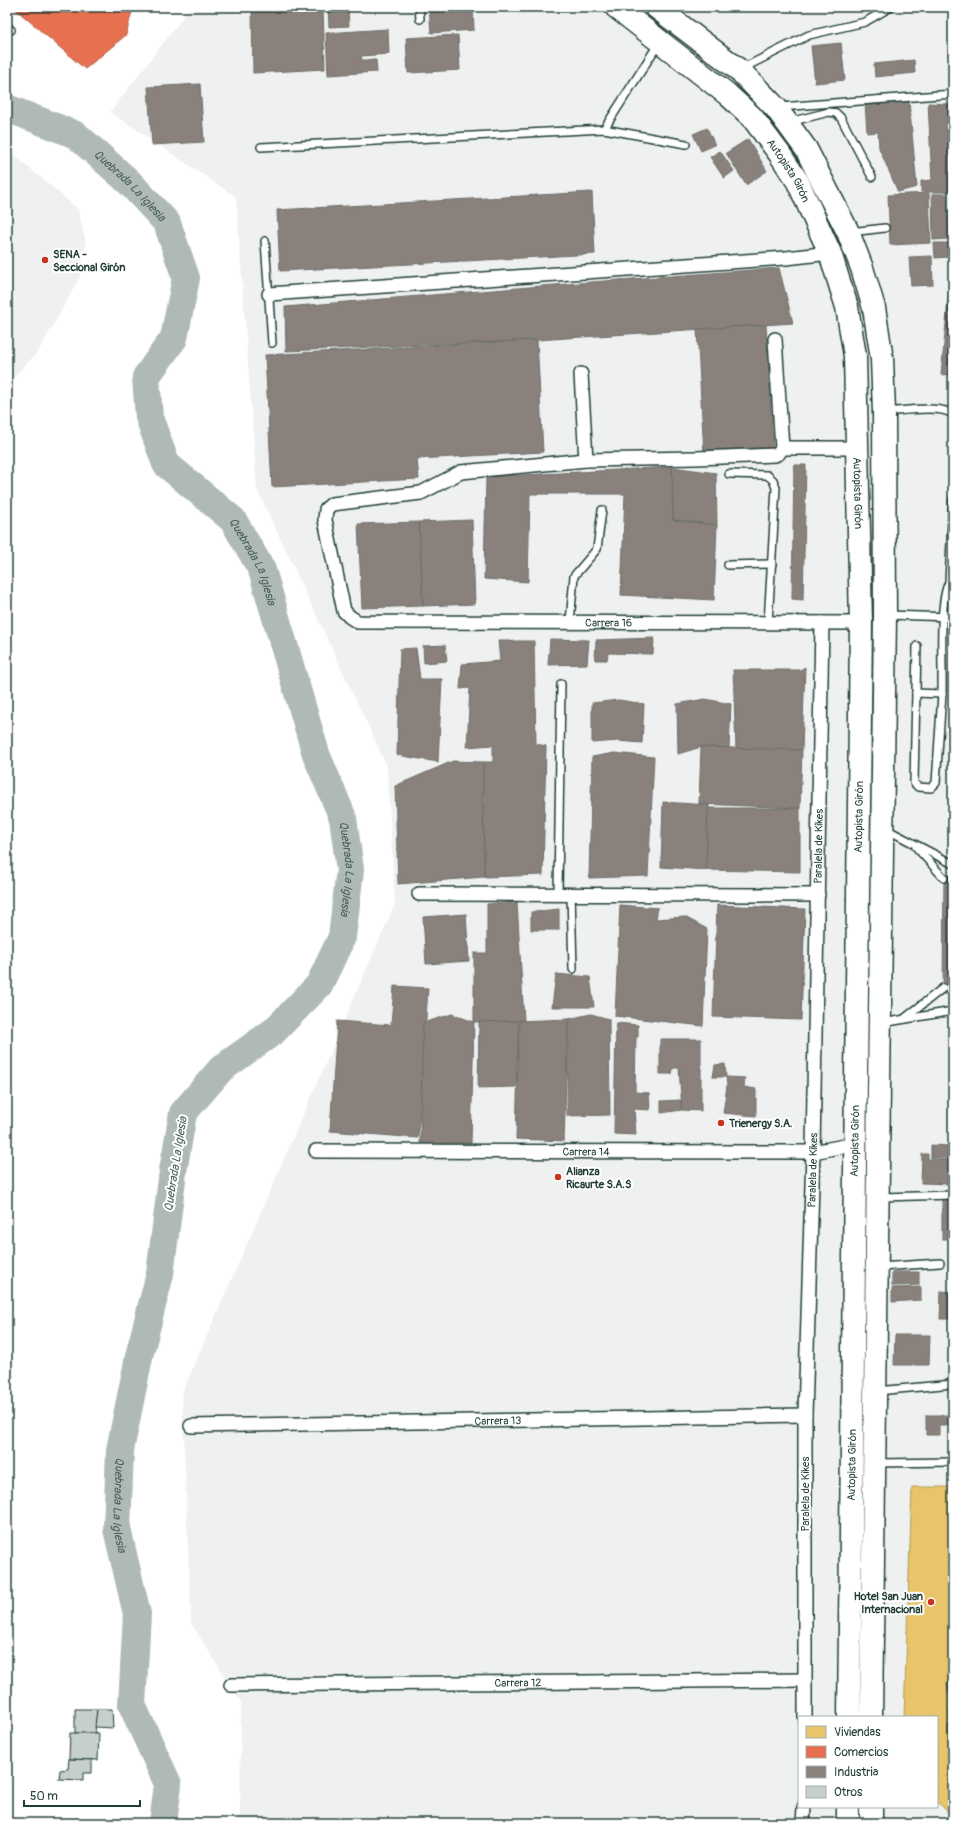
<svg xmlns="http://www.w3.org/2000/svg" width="960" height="1830" font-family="Pangolin,sans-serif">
<rect width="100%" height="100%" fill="#fff"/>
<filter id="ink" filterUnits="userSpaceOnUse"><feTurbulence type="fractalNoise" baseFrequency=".025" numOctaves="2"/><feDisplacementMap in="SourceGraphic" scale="8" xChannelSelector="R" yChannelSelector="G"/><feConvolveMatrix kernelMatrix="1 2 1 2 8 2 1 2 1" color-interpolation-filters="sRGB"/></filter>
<g filter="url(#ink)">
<g fill="#eef1f0" fill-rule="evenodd">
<path d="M191,7H953V1823H234L240,1816L241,1702L191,1623L182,1393L395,904L387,766L257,489L236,197L110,112ZM799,1717H937V1807H799Z"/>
<polygon points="7,149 78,209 86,243 80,277 38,352 7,384"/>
</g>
<polygon fill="#e9c46a" stroke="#ac9c5a" points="912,1487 953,1487 953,1816 937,1802 937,1717 904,1717"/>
<polygon fill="#e76f51" stroke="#ab6048" points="13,7 133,7 126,35 85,69"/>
<g fill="#8a817c" stroke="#6a6d66">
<polygon points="252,7 323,7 325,69 253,73"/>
<polygon points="328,7 348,7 349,26 329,27"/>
<polygon points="429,7 473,7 474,30 431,33"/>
<polygon points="388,29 389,54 361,56 362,60 376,60 377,72 328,75 326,33"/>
<polygon points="458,35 460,70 408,73 406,38"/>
<polygon points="841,43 845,80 815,83 811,46"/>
<polygon points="914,60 915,73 875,77 874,64"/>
<polygon points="200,84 204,142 152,145 148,87"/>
<polygon points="909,101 917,187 898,192 879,148 878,132 867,133 865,103"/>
<polygon points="928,103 949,104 952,192 921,192 921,181 932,180"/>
<polygon points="707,128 715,145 701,151 693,134"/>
<polygon points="748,139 767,171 746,185 726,153"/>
<polygon points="720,151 734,171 724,178 710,157"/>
<polygon points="592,192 595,254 280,271 277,210"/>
<polygon points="929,193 931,243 890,245 888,195"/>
<polygon points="932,194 947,194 949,239 933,240"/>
<polygon points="934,243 949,243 949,257 935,258"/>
<polygon points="953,249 953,374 941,375"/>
<polygon points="932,256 933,285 911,286 909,257"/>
<polygon points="779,268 793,323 537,340 286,351 285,307 591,282"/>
<polygon points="766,325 773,448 704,454 697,329"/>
<polygon points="537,340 543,452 417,459 419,479 272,487 265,355"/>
<polygon points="794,465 806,465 803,600 792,599"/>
<polygon points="672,467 716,473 717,525 673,520"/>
<polygon points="672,467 673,520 717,525 714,600 621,595 625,494 530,494 528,582 484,579 486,477"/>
<polygon points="472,520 475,604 423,606 419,522"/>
<polygon points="419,522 423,606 362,608 358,524"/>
<polygon points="654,638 653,654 608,653 607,660 595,660 596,640"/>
<polygon points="550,639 589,640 587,664 548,665"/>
<polygon points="498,641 534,641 536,744 546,746 543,875 484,877 483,762 493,762 493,745 467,747 470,688 460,689 462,664 500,661"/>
<polygon points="445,645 447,661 424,663 423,646"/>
<polygon points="416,648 420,679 442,679 438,762 397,755 400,649"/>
<polygon points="805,667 802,750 736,749 733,670 800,670"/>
<polygon points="705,699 731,704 729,749 701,747 678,754 677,704"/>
<polygon points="619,700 644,704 642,743 618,741 592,743 592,703"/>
<polygon points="701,747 802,750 800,808 699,804"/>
<polygon points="614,753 654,757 648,876 589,878 592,757"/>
<polygon points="453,761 483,762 484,877 398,884 395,786"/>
<polygon points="663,802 709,805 706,870 661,867"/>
<polygon points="708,808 800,808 800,872 706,870"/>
<polygon points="944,875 953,875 953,994 943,994"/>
<polygon points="517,902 524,1021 474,1022 474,953 487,953 487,904"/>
<polygon points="620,905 658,908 656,919 685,917 707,929 703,1026 615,1016"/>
<polygon points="717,905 805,909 801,1020 713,1017"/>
<polygon points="559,909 559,930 531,930 531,912"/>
<polygon points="466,914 469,961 426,964 423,917"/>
<polygon points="556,974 590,977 594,1007 552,1007"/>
<polygon points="394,986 428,988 418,1138 330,1131 337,1021 391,1025"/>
<polygon points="452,1014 474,1022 471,1143 420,1143 423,1023"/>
<polygon points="591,1014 609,1019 610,1115 567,1116 568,1019"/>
<polygon points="568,1019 564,1141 516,1139 519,1021"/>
<polygon points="519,1021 516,1087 478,1088 479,1022"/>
<polygon points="616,1023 638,1025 638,1037 636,1037 635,1092 649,1093 650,1110 634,1109 636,1135 614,1134"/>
<polygon points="660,1039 701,1039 701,1111 682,1110 679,1068 673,1068 672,1074 660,1074"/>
<polygon points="725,1064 726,1077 713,1077 715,1065"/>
<polygon points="952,1066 953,1066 953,1158 931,1158 931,1145 951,1146"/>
<polygon points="726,1077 745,1078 744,1087 756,1089 756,1116 723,1113 727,1086"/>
<polygon points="681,1100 682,1110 661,1113 661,1101"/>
<polygon points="922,1154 928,1154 928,1159 953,1160 953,1184 921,1183"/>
<rect x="942" y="1198" width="11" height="41"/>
<polygon points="892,1272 919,1272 919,1285 892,1286"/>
<polygon points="921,1287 921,1300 892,1302 892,1288"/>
<polygon points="941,1291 953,1292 953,1319 940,1319"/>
<polygon points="895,1335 930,1335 929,1365 894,1365"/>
<polygon points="926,1415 953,1415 953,1425 939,1425 939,1435 926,1435"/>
<polygon points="953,1682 953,1692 948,1693 947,1683"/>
<polygon points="949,1711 953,1711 953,1719 950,1719"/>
<polygon points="948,1725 953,1725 953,1733 948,1734"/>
<polygon points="948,1750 953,1750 953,1764 949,1764"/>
</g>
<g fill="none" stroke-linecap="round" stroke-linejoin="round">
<path stroke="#afbab7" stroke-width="28" id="s1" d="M7,108L76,135L129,182L167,223L186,278L174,338L146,377L149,417L166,464L233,520L262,570L316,754L343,818L350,870L342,937L319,985L274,1031L221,1069L183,1113L173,1171L160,1274L140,1352L120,1450L117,1529L137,1614L132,1705L168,1784L163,1823"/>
</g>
<g fill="#c7cfcc" stroke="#1f3d34">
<polygon points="75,1709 97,1709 95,1733 75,1733"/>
<polygon points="97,1709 112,1709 113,1728 95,1727"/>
<polygon points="70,1733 99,1733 98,1760 69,1759"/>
<polygon points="69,1759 92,1760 92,1773 83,1773 83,1780 59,1779 60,1770 68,1769"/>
</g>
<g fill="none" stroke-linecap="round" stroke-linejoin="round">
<g stroke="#1f3d34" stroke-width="10">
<g id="lane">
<polyline points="419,7 420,19"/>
<polyline points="7,26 11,30"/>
<polyline points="741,69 809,35 865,22 891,7"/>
<polyline points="780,107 953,94"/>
<polyline points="789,122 829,112 836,113 841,118 872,177"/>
<polyline points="604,129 659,43"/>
<polyline points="261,147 604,129 686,144"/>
<polyline points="850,232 885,228"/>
<polyline points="265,241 272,343"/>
<path d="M886,412C901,411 943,404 953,415"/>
<polyline points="729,474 767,475 773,480 776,488 768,623"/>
<polyline points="728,565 772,564"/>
<polyline points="887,615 953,617"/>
<polyline points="570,622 574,576 597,549 602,510"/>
<path d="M917,646L914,783L918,787L931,788L936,783C938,754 940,724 942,694C943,666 938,605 949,582L953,500"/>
<polyline points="916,693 942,694"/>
<polyline points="886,829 953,864"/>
<polyline points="916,847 944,878"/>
<polyline points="558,894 561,684"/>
<polyline points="571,894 573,969"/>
<polyline points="904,1019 943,988"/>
<polyline points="882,1023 953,1011"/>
<polyline points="880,1197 953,1195"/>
<polyline points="879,1267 940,1263"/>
<polyline points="877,1391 953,1384"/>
<polyline points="876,1463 953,1462"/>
</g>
</g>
<g stroke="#1f3d34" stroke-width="16">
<g id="street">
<polyline points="269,294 786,258 830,253"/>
<path id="s2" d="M581,374L586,460L461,472L421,493L332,504L326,509L325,520L344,611L350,617L358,622L861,623"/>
<polyline points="782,448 858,448"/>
<polyline points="586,460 696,458 775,455 779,453 782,448 775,339"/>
<polyline points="419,894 818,895"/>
<path id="s3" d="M316,1151L813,1152L855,1144"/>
<path id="s4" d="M191,1426L805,1415"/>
<path id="s5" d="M231,1685L805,1680"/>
<path id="s6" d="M805,1717V1415L813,1152L822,623"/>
<polyline points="803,1823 804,1807"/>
</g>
</g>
<g stroke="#1f3d34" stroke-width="25">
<g id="highway">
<path id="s7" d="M616,7L727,94L752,117L779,153L798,182L830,253L847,307L855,356L861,623L849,1717"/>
<polyline points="656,7 739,70 776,108 806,149 848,232 862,268 874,308 882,359 884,412 885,615 871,1717"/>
<polyline points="871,1807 871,1823"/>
<polyline points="848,1823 848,1807"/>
</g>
</g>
<use href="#lane" stroke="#fff" stroke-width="7"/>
<use href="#street" stroke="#fff" stroke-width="13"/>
<use href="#highway" stroke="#fff" stroke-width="22"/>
</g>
</g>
<g fill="#c8321e" stroke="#fff" stroke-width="1.5">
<circle cx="45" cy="260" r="4"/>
<circle cx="721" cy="1123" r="4"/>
<circle cx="558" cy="1177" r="4"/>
<circle cx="931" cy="1602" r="4"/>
</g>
<g text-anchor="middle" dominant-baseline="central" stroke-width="4" stroke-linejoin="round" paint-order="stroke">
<g font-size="11" fill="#1f3d34" stroke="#fff">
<text stroke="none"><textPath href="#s7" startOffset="240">Autopista Girón</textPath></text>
<text stroke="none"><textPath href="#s7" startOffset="576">Autopista Girón</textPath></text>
<text stroke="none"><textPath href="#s2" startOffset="727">Carrera 16</textPath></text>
<text transform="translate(859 817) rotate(-89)">Autopista Girón</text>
<text stroke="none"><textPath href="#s6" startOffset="871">Paralela de Kikes</textPath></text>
<text transform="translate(855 1141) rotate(-89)">Autopista Girón</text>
<text stroke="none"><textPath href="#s3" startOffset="270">Carrera 14</textPath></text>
<text stroke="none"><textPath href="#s6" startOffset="547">Paralela de Kikes</textPath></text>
<text stroke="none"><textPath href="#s4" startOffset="307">Carrera 13</textPath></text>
<text transform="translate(852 1465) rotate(-89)">Autopista Girón</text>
<text transform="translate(805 1494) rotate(-90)">Paralela de Kikes</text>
<text stroke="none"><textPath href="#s5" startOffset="287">Carrera 12</textPath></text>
</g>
<g font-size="11" font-weight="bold" fill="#1f3d34" stroke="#fff" text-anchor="start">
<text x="53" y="254">SENA -<tspan x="53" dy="13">Seccional Girón</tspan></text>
<text x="729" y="1123">Trienergy S.A.</text>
<text x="566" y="1171">Alianza<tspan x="566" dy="13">Ricaurte S.A.S</tspan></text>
<text x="923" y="1596" text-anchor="end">Hotel San Juan<tspan x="923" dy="13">Internacional</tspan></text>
</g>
<g font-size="12" font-style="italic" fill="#4a625b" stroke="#fff">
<text stroke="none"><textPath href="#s1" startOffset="148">Quebrada La Iglesia</textPath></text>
<text stroke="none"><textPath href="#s1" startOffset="592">Quebrada La Iglesia</textPath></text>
<text stroke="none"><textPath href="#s1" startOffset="916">Quebrada La Iglesia</textPath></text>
<text transform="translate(176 1164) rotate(-81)">Quebrada La Iglesia</text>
<text stroke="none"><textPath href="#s1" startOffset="1624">Quebrada La Iglesia</textPath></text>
</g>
</g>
<rect width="960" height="1830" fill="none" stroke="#fff" stroke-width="24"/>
<rect x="12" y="12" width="936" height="1806" fill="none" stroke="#1f3d34" stroke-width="1.5" filter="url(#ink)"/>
<rect x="798" y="1716" width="140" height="92" fill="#ffffff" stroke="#a5b1ae"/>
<rect x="806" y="1726" width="20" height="12" fill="#e9c46a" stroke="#a5b1ae"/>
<text x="834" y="1736" font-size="12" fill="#1f3d34">Viviendas</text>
<rect x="806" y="1746" width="20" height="12" fill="#e76f51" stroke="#a5b1ae"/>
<text x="834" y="1756" font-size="12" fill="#1f3d34">Comercios</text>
<rect x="806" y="1766" width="20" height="12" fill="#8a817c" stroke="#a5b1ae"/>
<text x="834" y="1776" font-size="12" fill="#1f3d34">Industria</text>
<rect x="806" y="1786" width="20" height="12" fill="#c7cfcc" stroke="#a5b1ae"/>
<text x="834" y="1796" font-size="12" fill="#1f3d34">Otros</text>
<path d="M24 1800v6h116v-6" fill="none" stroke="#1f3d34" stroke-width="2"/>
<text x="30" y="1800" font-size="12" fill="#1f3d34" stroke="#ffffff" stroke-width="3" paint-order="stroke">50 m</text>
</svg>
